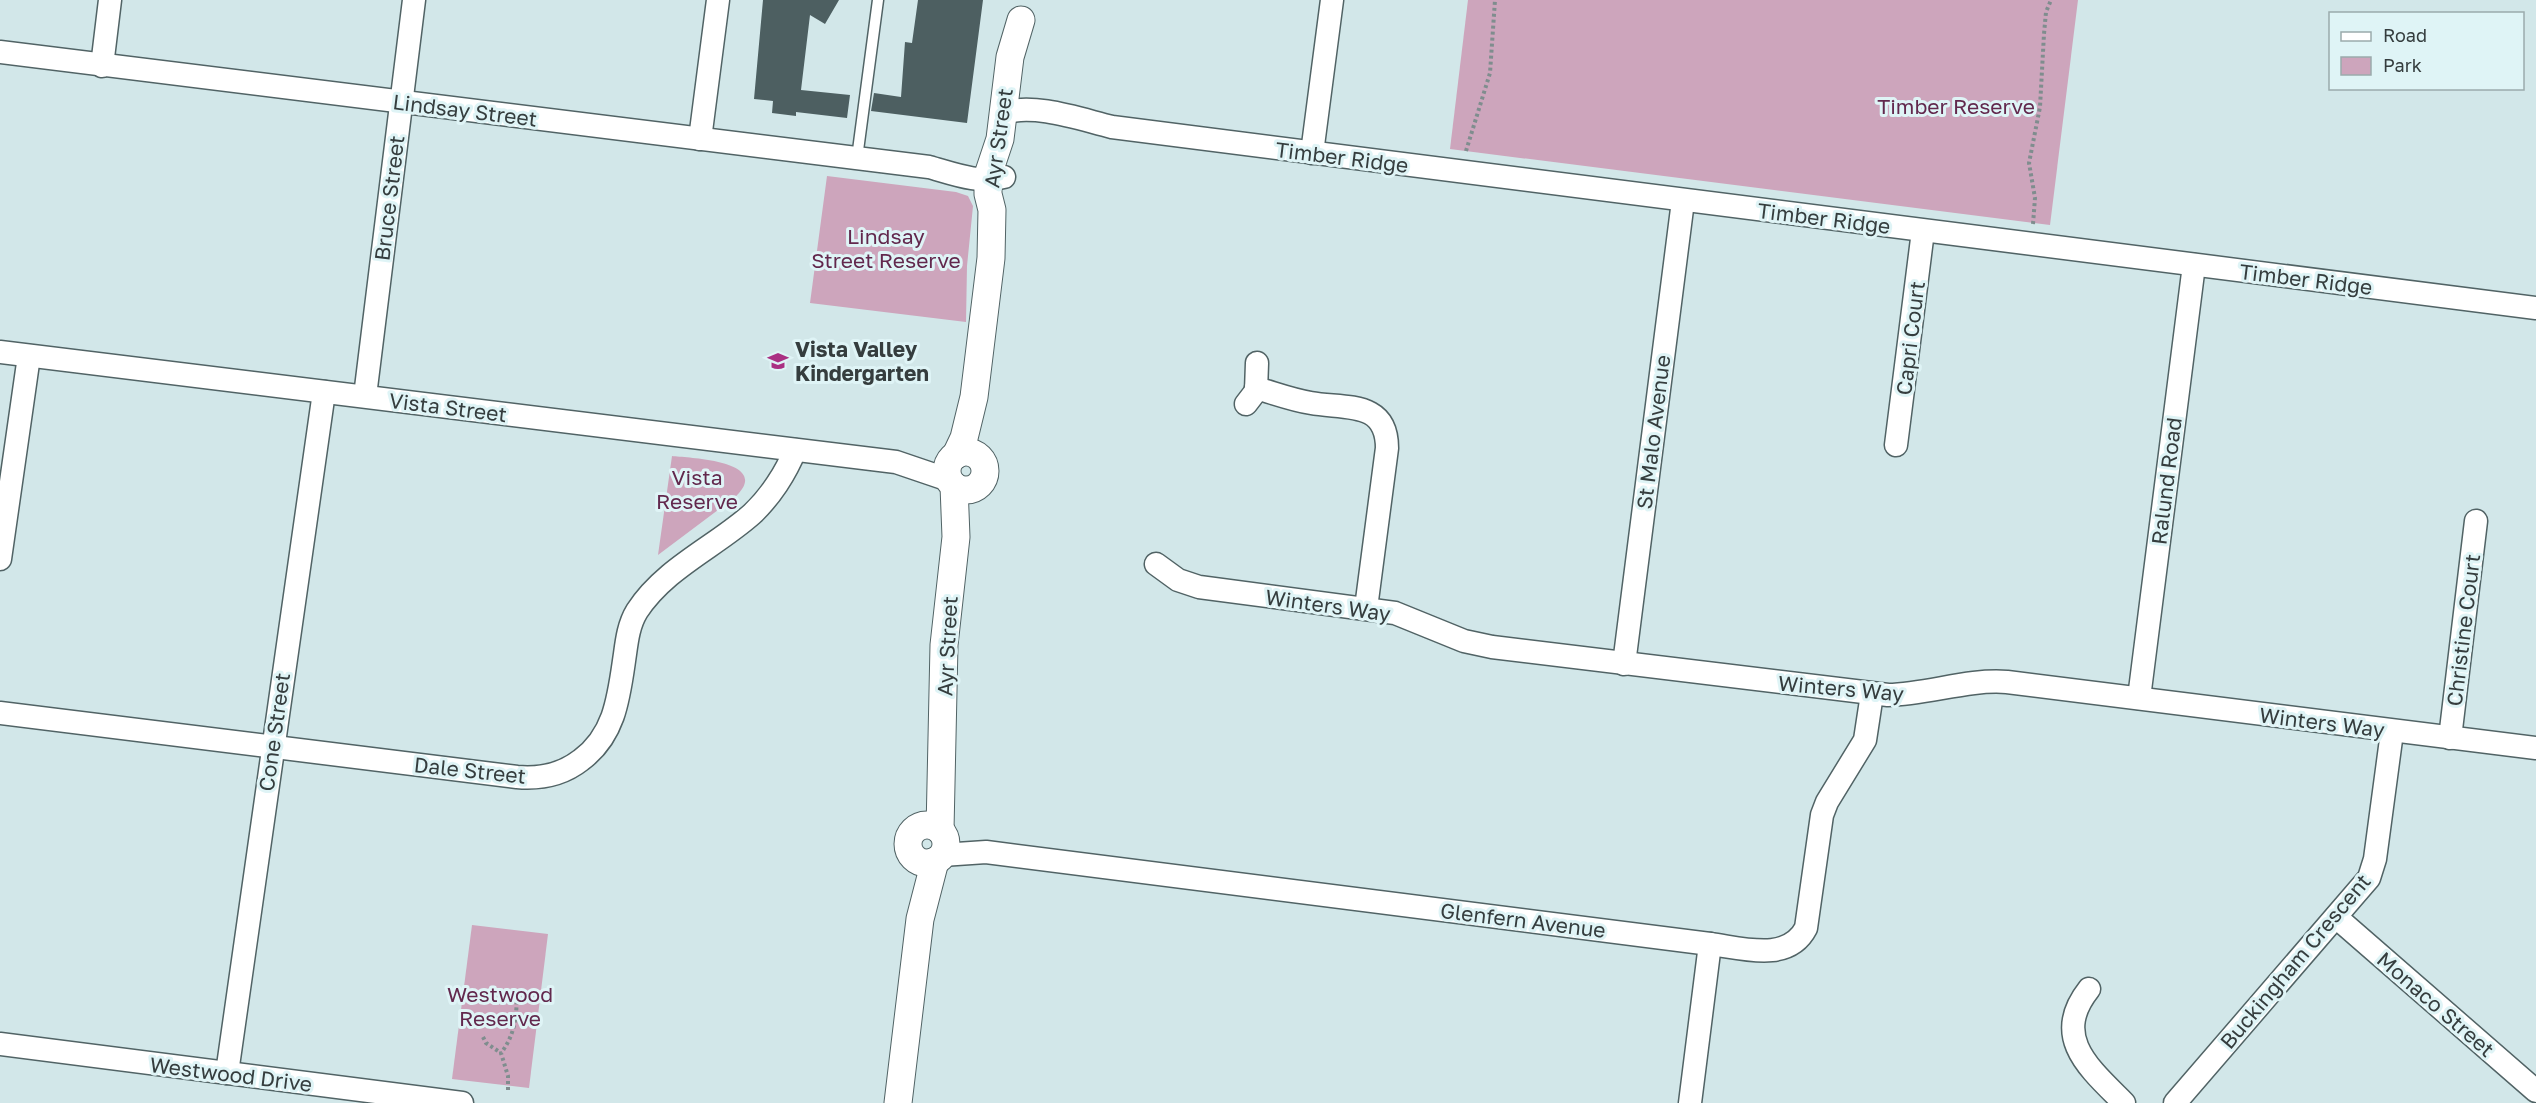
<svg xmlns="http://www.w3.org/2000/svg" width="2536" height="1103" font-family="'Golos Text',sans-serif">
<rect width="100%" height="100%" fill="#d2e7e9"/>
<g fill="#cda5bc">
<polygon points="1468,0 2078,0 2050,225 1450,149"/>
<polygon points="827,176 956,192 968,196 973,206 967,266 966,322 810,303"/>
<path d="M672,456C691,458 775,461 734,498L658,555Z"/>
<polygon points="472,925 548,934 529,1088 452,1079"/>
</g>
<g fill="#4d5f61">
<polygon points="763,0 839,0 825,24 810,15 801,90 850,95 847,118 796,112 796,116 772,113 773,101 754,99"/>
<polygon points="918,0 983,0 967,123 871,111 874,93 901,97 905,42 912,43"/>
</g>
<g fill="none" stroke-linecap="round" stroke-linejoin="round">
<g stroke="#516365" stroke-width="13">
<polyline id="service" points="857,158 878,0"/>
</g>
<g stroke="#516365" stroke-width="25">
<g id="minor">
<path d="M0,52L929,167C954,174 979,184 1004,177"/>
<polyline points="102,66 110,0"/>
<path d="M1002,113C1036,103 1079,119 1112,127L2536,308"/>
<polyline points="700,139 718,0"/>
<polyline points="1312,153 1332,0"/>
<polyline points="0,352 896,462 949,480"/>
<path d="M1256,388C1274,393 1292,400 1311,403C1345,409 1387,400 1387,448L1366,608"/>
<polyline points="365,396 414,0"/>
<polyline points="1246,404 1256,391 1257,363"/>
<polyline points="1896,445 1923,231"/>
<polyline points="0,559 29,356"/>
<path d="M1156,564L1178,580L1199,587L1395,613L1464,641L1492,647L1888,695C1929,694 1967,679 2007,682L2536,748"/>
<polyline points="1624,664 1683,201"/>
<polyline points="2139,698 2194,265"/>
<path d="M0,713L517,777C540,779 562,775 581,760C616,734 619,695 625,654C627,639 629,624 637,611C665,568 715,547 752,514C770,497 786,473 795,450"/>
<polyline points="2450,738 2476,521"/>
<path d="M942,855L986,852L1710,944C1742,948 1788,963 1806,928L1822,815L1827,802L1865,740L1872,694"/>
<polyline points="2336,917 2536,1091"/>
<path d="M2089,989C2051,1037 2089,1068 2124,1103"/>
<polyline points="0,1044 462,1103"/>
<polyline points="227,1073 324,392"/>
<polyline points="1690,1103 1710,944"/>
<polyline points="2175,1103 2369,878 2375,859 2392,732"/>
</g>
</g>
<g stroke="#516365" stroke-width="29">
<g id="tertiary">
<circle cx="966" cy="471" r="19"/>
<polyline points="956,455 964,438 974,397 991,258 992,210 988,194 988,175 1000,139 1010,57 1021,20"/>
<circle cx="927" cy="844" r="19"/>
<polyline points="940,830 944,645 956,537 954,486"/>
<polyline points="898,1103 920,919 935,861"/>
</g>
</g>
<g stroke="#7f8d8e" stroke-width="4" stroke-dasharray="3 3" stroke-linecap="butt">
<polyline points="1466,151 1490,73 1495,0"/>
<polyline points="2033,224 2035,198 2029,163 2040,107 2044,34 2046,12 2051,0"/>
<polyline points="483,1037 486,1043 501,1053"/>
<path d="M508,1090V1076L501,1053C515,1035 518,1013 516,989"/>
</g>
<use href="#service" stroke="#fff" stroke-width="10"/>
<use href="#minor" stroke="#fff" stroke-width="22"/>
<use href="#tertiary" stroke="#fff" stroke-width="27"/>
</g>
<defs>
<g id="school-bare" transform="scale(1.62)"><path d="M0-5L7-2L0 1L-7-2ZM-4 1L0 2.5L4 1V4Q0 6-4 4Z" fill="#aa3083" stroke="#dff4f6" stroke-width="2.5" paint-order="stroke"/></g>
</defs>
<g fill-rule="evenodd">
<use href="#school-bare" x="778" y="361"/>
</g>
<g text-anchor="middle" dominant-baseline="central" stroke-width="6" stroke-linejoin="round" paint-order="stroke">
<g font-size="21" fill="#62284d" stroke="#dff4f6">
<text x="1956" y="106">Timber Reserve</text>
<text x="886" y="236">Lindsay<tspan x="886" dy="24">Street Reserve</tspan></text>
<text x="697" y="477">Vista<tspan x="697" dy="24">Reserve</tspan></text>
<text x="500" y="994">Westwood<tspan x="500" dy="24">Reserve</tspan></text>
</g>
<g font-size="21" fill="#353d3e" stroke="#dff4f6">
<text transform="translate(465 110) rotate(7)">Lindsay Street</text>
<text transform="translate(998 138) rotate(-82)">Ayr Street</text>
<text transform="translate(1342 157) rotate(7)">Timber Ridge</text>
<text transform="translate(389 198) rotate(-83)">Bruce Street</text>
<text transform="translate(1824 218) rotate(7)">Timber Ridge</text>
<text transform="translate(2306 279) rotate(7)">Timber Ridge</text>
<text transform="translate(1910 338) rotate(-83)">Capri Court</text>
<text transform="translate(448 407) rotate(7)">Vista Street</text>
<text transform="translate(1653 432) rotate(-83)">St Malo Avenue</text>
<text transform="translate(2166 481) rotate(-83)">Ralund Road</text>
<text transform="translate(1328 605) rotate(8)">Winters Way</text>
<text transform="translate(2463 630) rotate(-83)">Christine Court</text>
<text transform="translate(947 646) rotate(-87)">Ayr Street</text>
<text transform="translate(1841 688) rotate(5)">Winters Way</text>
<text transform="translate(2322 722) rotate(7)">Winters Way</text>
<text transform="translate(274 732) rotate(-82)">Cone Street</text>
<text transform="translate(470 770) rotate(6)">Dale Street</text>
<text transform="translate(1523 920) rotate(7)">Glenfern Avenue</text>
<text transform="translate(2295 961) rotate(-50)">Buckingham Crescent</text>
<text transform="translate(2436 1004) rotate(41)">Monaco Street</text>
<text transform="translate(231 1074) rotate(7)">Westwood Drive</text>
</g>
<g font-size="21" font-weight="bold" fill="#353d3e" stroke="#dff4f6" text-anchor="start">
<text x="795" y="349">Vista Valley<tspan x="795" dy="24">Kindergarten</tspan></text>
</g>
</g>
<rect x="2329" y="12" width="195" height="78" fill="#dff4f6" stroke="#9babac" stroke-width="1.5"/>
<rect x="2341" y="32" width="30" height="9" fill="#ffffff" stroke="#9babac" stroke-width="1.5"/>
<text x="2383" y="42" font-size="18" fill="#353d3e">Road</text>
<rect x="2341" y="57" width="30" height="18" fill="#cda5bc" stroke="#9babac" stroke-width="1.5"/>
<text x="2383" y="72" font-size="18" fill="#353d3e">Park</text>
</svg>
